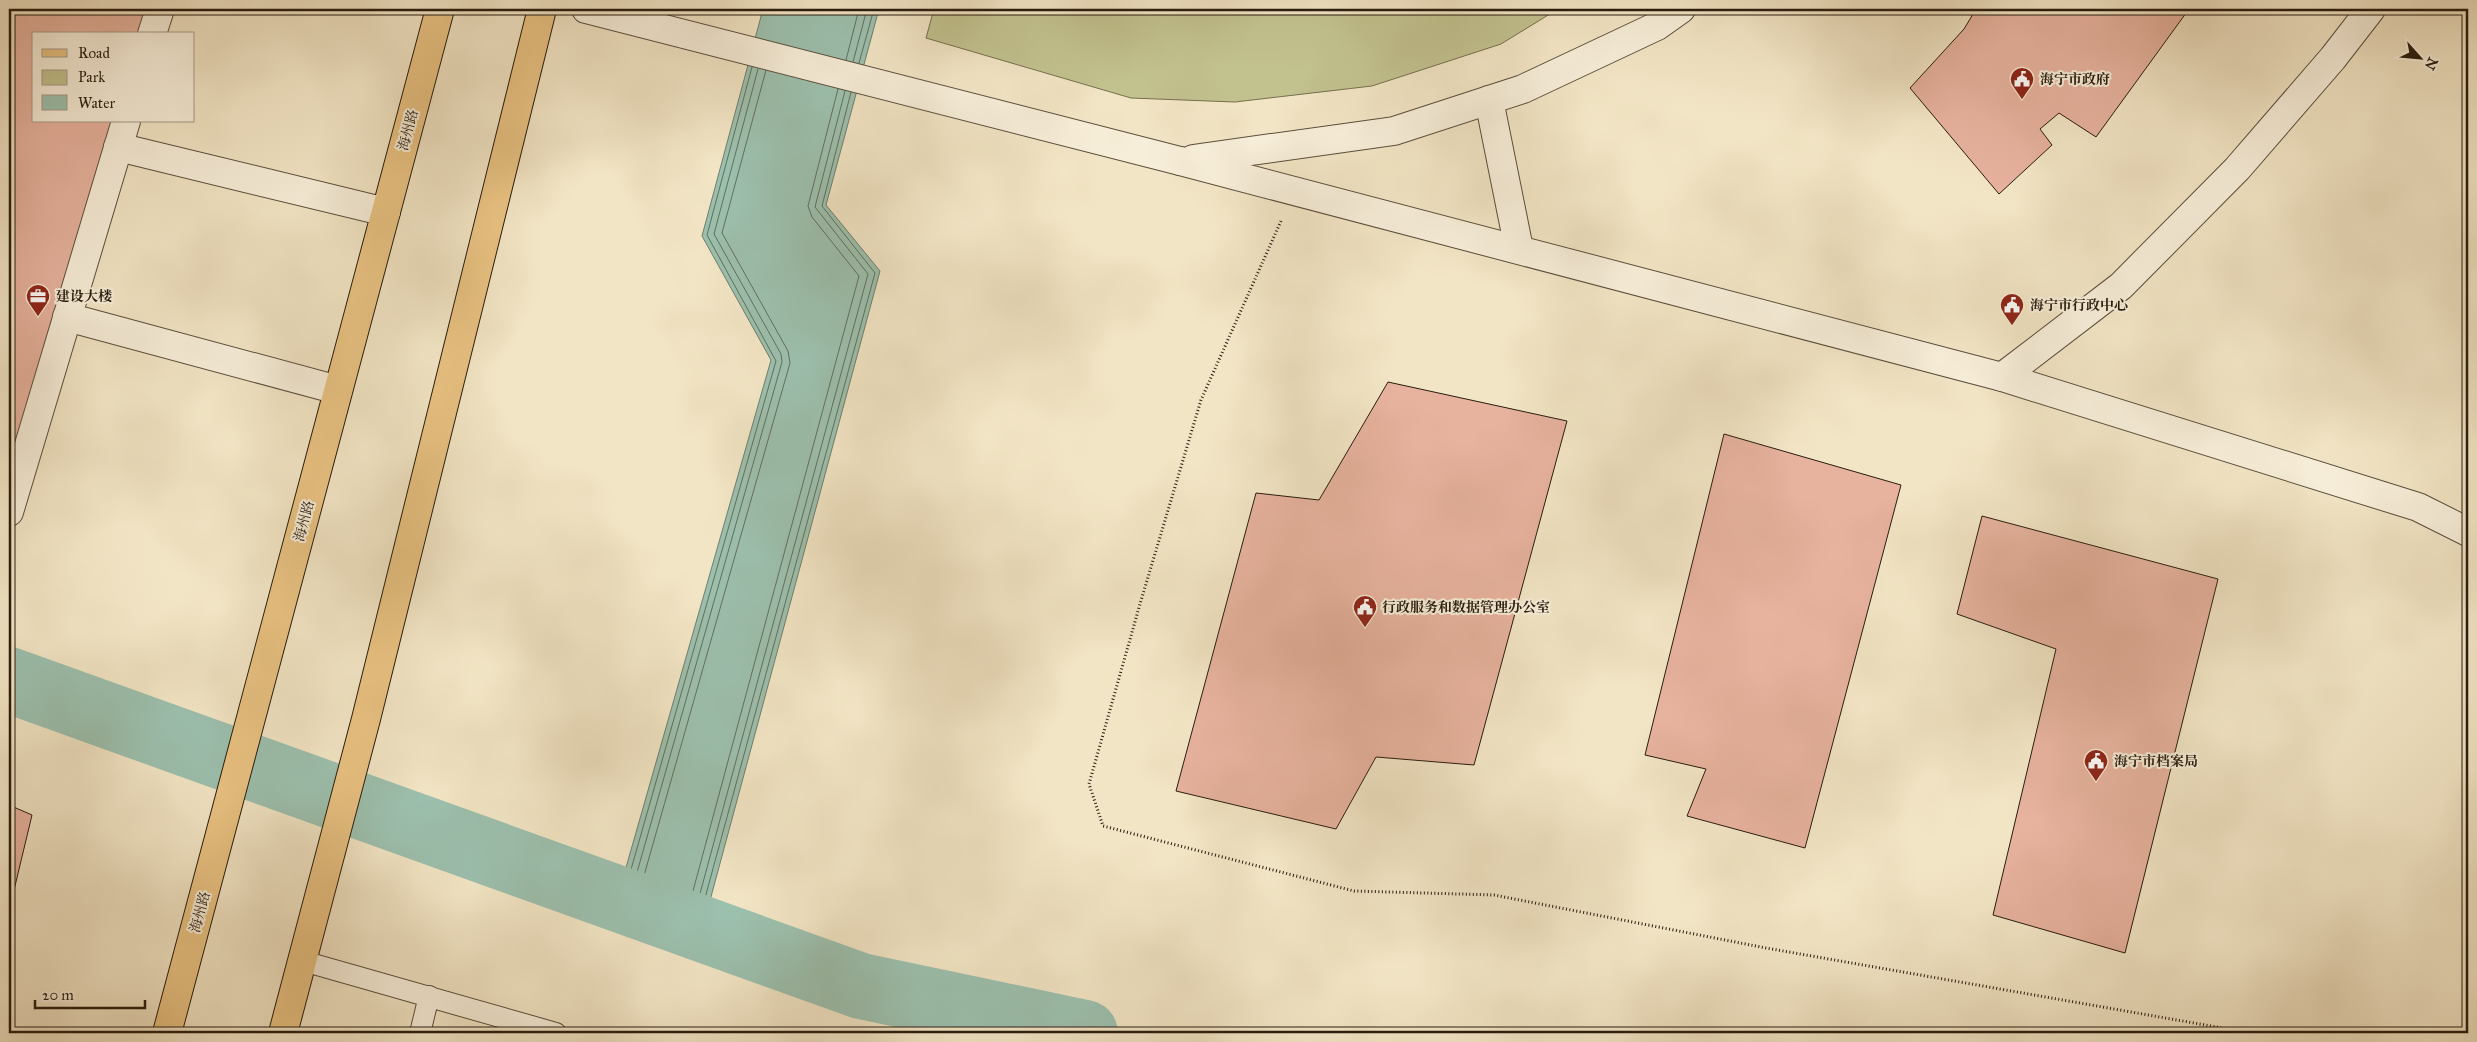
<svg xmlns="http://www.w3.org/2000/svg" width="2477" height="1042" font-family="'IM FELL Great Primer','Noto Serif SC',serif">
<rect width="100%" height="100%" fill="#f2e5c5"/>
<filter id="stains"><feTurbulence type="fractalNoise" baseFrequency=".004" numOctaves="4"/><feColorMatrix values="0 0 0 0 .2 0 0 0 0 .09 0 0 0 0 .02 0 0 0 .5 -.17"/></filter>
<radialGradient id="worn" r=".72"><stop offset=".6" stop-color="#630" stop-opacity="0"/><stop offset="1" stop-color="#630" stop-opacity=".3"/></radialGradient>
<polygon fill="#c2c28f" stroke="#756f4f" points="934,9 1558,9 1501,44 1372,86 1235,102 1131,98 926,38"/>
<polygon fill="#9cc0ae" stroke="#6e7e6e" points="763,9 879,9 826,205 880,271 702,930 617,899 771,360 702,236"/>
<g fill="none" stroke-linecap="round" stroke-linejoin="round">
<g stroke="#626e5e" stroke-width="1">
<polyline points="846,60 859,9"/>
<polyline points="853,62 867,9"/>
<polyline points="859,63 874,9"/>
<polyline points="752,67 707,235 776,361 624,894 626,897 697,922 699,920 875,273 822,206 851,92"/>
<polyline points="758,69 714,234 781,354 782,362 632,890 633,893 692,914 695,912 868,274 815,207 845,91"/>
<polyline points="766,70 722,233 788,351 790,363 641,886 642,888 687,904 690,902 859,276 812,217 808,206 838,89"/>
</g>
<polyline stroke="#9cc0ae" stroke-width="66" points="9,680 861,986 1085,1033"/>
</g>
<g fill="#e7b29e" stroke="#281c0f">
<polygon points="9,9 160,9 152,34 34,34 34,121 126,121 9,512"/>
<polygon points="1976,9 2189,9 2096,137 2059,113 2040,129 2052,145 1999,194 1910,88 1964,29"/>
<polygon points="1388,382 1567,421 1474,765 1376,757 1336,829 1176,791 1256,493 1319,500"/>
<polygon points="1724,434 1901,485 1805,848 1687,816 1706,769 1645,755"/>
<polygon points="1982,516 2218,579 2125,953 1993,915 2056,649 1957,614"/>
<polygon points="9,805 32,815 9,911"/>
</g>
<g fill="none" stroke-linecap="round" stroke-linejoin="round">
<g stroke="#5a4e3c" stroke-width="22">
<g id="service">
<polyline points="303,961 556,1033"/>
<polyline points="420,1033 429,996"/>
</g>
</g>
<g stroke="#5a4e3c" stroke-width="30">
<g id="minor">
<polyline points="152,34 160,9"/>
<polyline points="1489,100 1519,249"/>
<polyline points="118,147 386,212"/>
<polyline points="1193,159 1394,131 1523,89 1657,26 1681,9"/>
<polyline points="1180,161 2002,377 2418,507 2468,532"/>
<polyline points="67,317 338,390"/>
<polyline points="2002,377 2121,286 2237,169 2333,58 2371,9"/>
<polyline points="9,512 126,121"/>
</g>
</g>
<g stroke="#5a4e3c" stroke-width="30">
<polyline id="tertiary" points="586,9 1180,161"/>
</g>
<g stroke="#281c0f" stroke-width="30">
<g id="primary">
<polyline points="167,1033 440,9"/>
<polyline points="283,1033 366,719 542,9"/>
</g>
</g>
<polyline stroke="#281c0f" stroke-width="3" stroke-dasharray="1 2.5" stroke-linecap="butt" points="1281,221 1201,400 1140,604 1089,784 1103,826 1354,891 1494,895 1766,948 2251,1033"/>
<use href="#service" stroke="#f7eed9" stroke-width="20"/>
<use href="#minor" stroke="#f7eed9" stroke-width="28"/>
<use href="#tertiary" stroke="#f7eed9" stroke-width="28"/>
<use href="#primary" stroke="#e9c282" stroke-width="28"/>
</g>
<defs>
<g id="civic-pin" transform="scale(1.25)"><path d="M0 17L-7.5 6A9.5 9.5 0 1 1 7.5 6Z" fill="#8f2418" stroke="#f7eed9"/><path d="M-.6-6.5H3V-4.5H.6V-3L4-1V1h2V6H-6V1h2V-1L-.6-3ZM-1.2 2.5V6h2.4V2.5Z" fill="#fff"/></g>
<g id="office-pin" transform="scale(1.25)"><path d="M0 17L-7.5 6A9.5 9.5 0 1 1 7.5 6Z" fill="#8f2418" stroke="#f7eed9"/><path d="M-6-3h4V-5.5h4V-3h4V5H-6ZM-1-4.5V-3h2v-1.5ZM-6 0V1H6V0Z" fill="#fff"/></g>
</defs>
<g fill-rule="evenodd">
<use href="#civic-pin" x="2022" y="79"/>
<use href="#office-pin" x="38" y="296"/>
<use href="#civic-pin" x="2012" y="305"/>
<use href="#civic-pin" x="1365" y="607"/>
<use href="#civic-pin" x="2096" y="761"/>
</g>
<g text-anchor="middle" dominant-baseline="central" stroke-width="4" stroke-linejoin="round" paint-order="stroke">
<g font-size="14" font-weight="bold" fill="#281c0f" stroke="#f7eed9" text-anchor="start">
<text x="2040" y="79">海宁市政府</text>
<text x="56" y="296">建设大楼</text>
<text x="2030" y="305">海宁市行政中心</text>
<text x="1382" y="607">行政服务和数据管理办公室</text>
<text x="2114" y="761">海宁市档案局</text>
</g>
<g font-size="14" fill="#281c0f" stroke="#f7eed9">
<text transform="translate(408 130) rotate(-75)">海州路</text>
<text transform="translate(304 521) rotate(-75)">海州路</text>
<text transform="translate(200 912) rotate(-75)">海州路</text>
</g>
</g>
<rect width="2477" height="1042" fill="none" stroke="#f2e5c5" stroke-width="30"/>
<rect x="10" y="10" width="2457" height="1022" fill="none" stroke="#281c0f" stroke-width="2.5"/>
<rect x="15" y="15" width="2447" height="1012" fill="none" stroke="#281c0f"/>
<rect x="32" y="32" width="162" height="90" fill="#f7eed9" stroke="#a49a88"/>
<rect x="42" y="49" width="25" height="8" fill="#e9c282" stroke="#a49a88"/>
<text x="78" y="58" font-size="15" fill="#281c0f">Road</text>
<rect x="42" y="70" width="25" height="15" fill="#c2c28f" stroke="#a49a88"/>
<text x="78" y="82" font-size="15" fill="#281c0f">Park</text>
<rect x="42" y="95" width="25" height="15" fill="#9cc0ae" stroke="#a49a88"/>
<text x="78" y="108" font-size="15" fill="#281c0f">Water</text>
<g transform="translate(2420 58) rotate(117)" stroke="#f7eed9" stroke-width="4" paint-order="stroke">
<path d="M0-4L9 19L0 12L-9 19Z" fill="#281c0f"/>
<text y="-8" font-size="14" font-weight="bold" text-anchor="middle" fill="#281c0f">N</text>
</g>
<path d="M35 1000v8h110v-8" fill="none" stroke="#281c0f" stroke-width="2.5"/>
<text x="42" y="1000" font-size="15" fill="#281c0f" stroke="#f7eed9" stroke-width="4" paint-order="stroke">20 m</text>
<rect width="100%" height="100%" filter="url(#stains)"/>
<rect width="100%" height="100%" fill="url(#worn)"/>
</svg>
